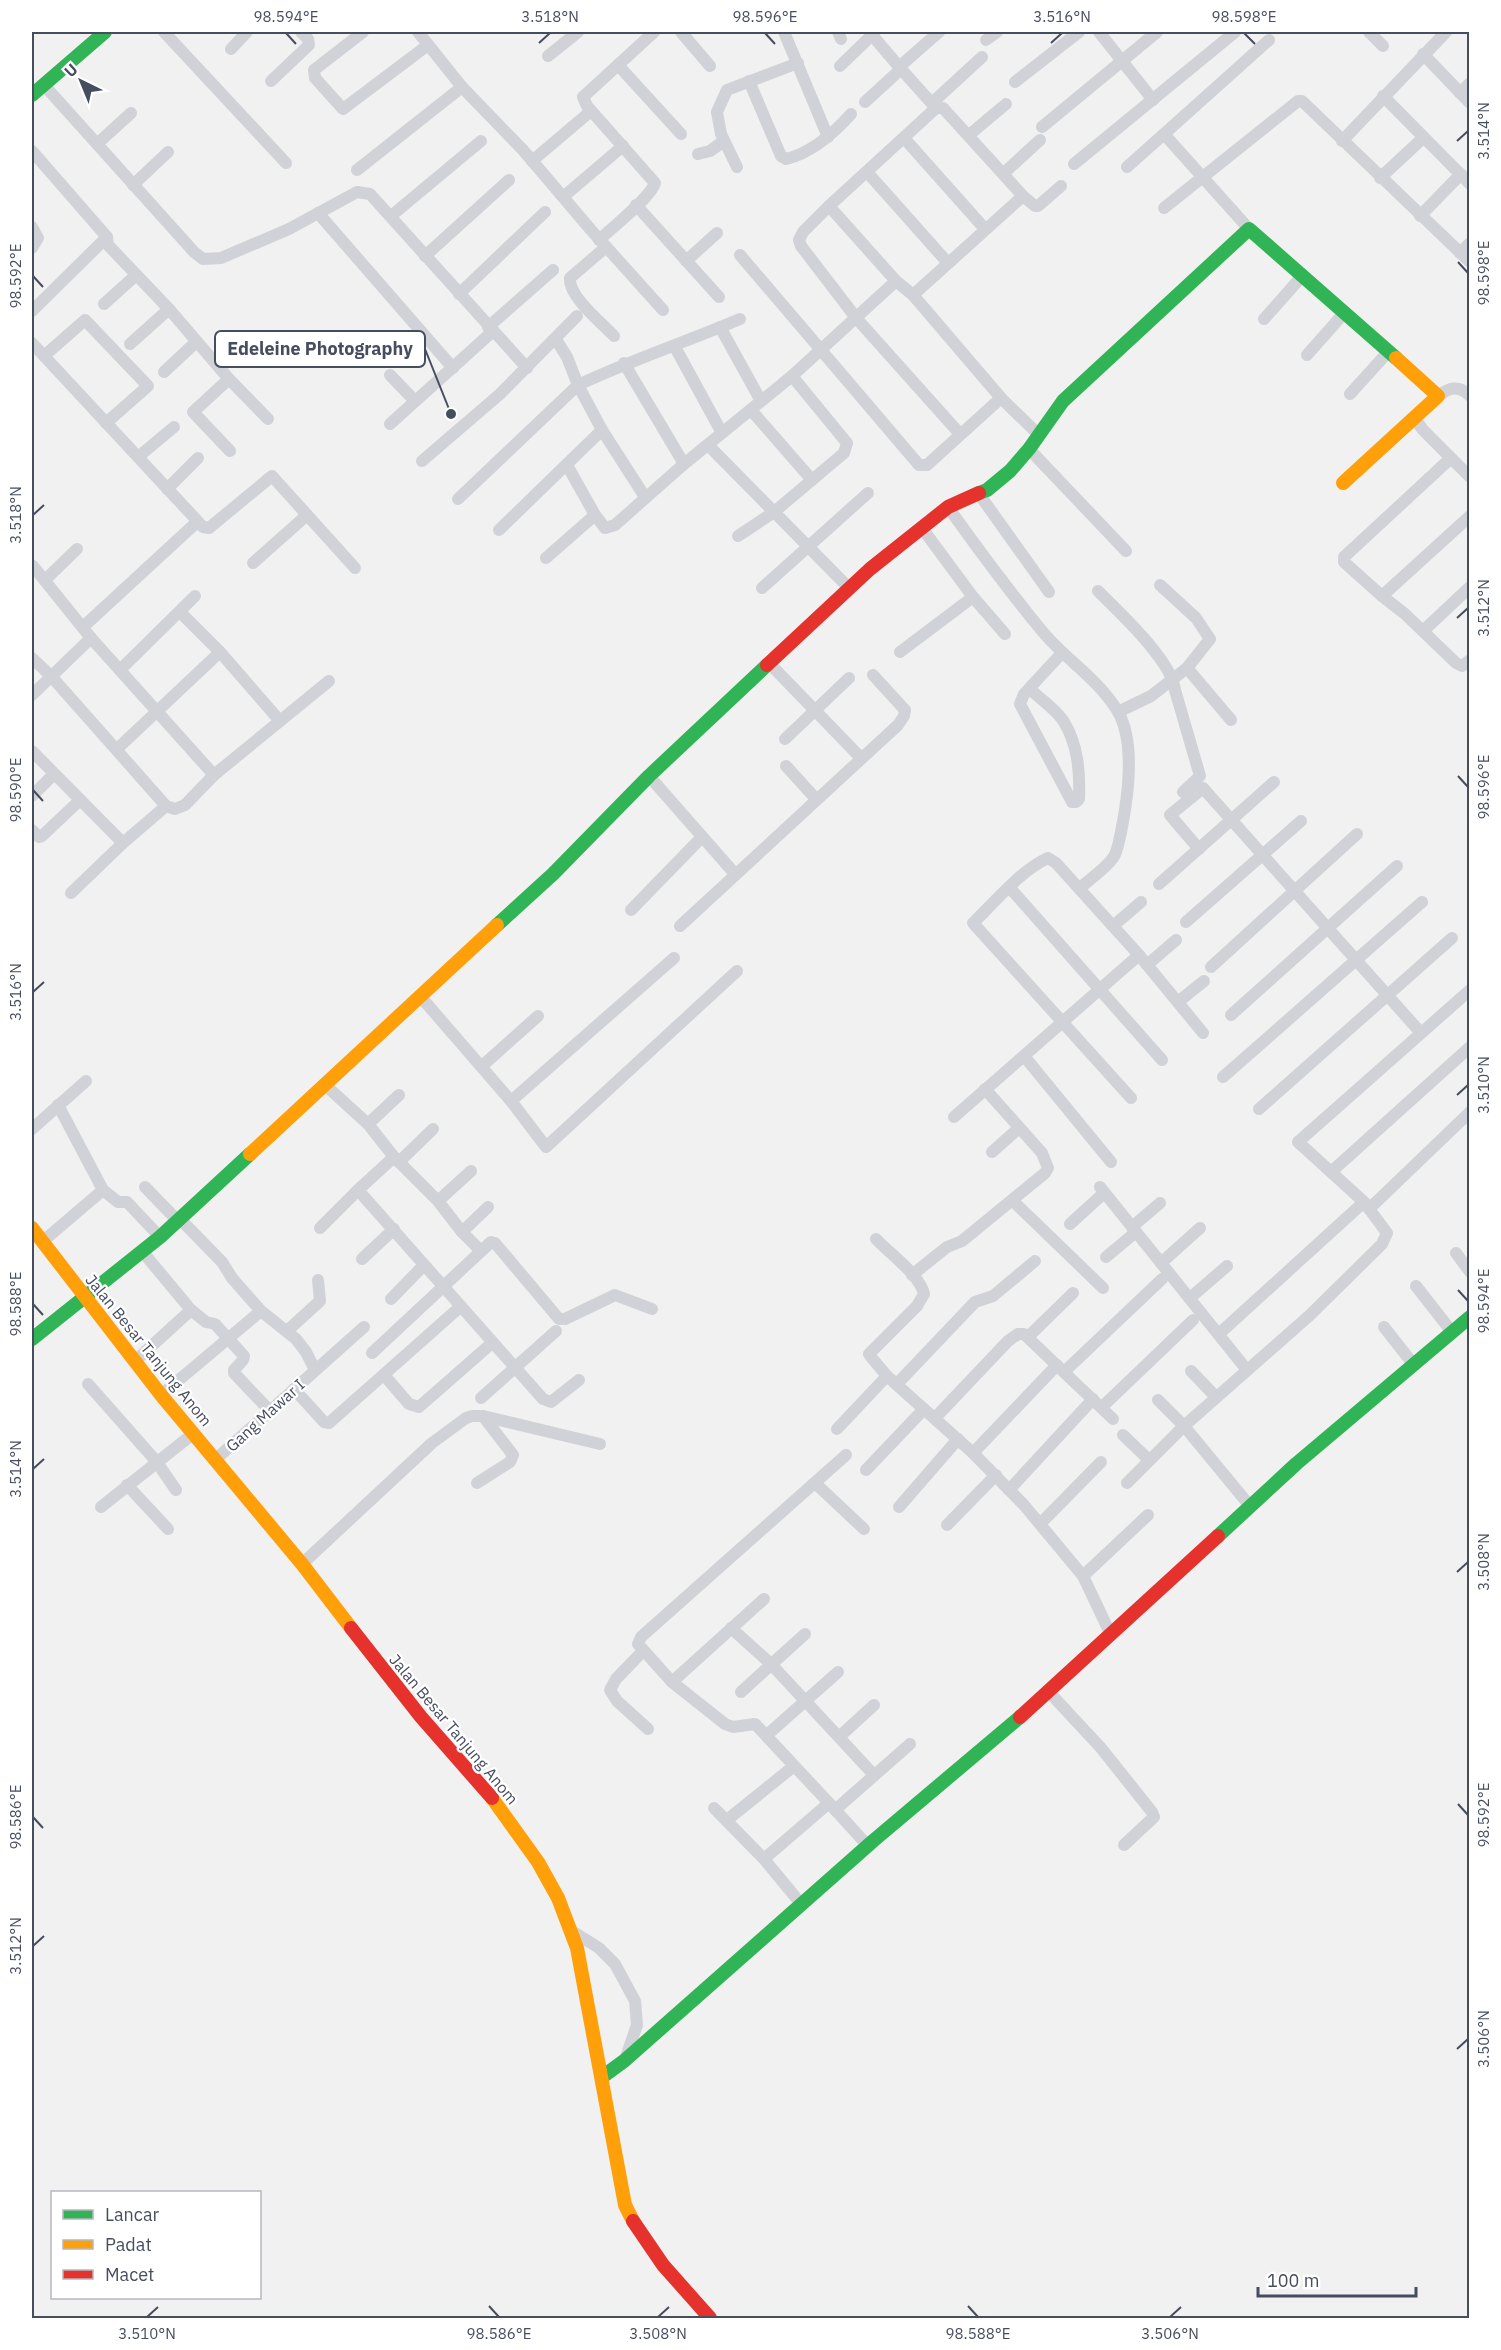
<svg xmlns="http://www.w3.org/2000/svg" width="1501" height="2350" font-family="'IBM Plex Sans',sans-serif">
<rect width="100%" height="100%" fill="#f1f1f1"/>
<g fill="none" stroke-linecap="round" stroke-linejoin="round">
<g stroke="#d1d2d7" stroke-width="12">
<polyline points="164,32 286,163"/>
<polyline points="363,32 314,70 315,78 343,109 428,45"/>
<polyline points="418,32 462,87 523,150 591,230 663,310"/>
<polyline points="681,32 710,66"/>
<polyline points="784,32 828,137"/>
<polyline points="838,32 841,39"/>
<polyline points="1099,32 1153,100"/>
<polyline points="1369,32 1383,46"/>
<polyline points="986,40 997,32"/>
<polyline points="231,49 247,32"/>
<polyline points="1423,54 1470,103"/>
<polyline points="548,56 578,32"/>
<polyline points="618,65 681,134"/>
<polyline points="840,66 872,35"/>
<polyline points="899,67 939,32"/>
<polyline points="901,69 935,107"/>
<polyline points="271,81 309,45 308,39 301,32"/>
<path d="M749,81L781,156L786,159C811,153 834,133 851,114"/>
<polyline points="1015,82 1079,32"/>
<polyline points="44,85 194,252 203,259 221,258 289,229 357,192 370,194 527,368"/>
<polyline points="1460,93 1470,83"/>
<polyline points="1383,96 1470,184"/>
<polyline points="865,102 901,69 872,35 875,32"/>
<polyline points="932,103 982,57"/>
<polyline points="1042,127 1157,32"/>
<polyline points="1164,134 1269,40"/>
<polyline points="969,135 1006,104"/>
<polyline points="904,138 985,229"/>
<polyline points="1342,141 1446,32"/>
<polyline points="97,144 131,113"/>
<polyline points="32,151 107,237 108,245 169,309 229,379 268,419"/>
<polyline points="698,154 710,151 724,141"/>
<polyline points="532,161 591,111"/>
<polyline points="1074,164 1235,32"/>
<polyline points="737,167 721,134 717,112 727,90 798,63"/>
<polyline points="1127,167 1164,134 1249,229"/>
<polyline points="357,170 462,87"/>
<polyline points="867,172 948,263"/>
<polyline points="1004,173 1040,140"/>
<polyline points="1380,178 1423,138"/>
<polyline points="133,185 168,152"/>
<polyline points="563,197 623,146"/>
<polyline points="636,205 719,297"/>
<polyline points="829,206 896,281"/>
<polyline points="1164,208 1298,101 1302,101 1470,262"/>
<polyline points="318,213 453,368"/>
<polyline points="391,216 481,141"/>
<polyline points="1420,216 1461,174"/>
<polyline points="32,227 38,238 32,248"/>
<path d="M599,240C612,228 650,198 655,183L587,106L583,97L654,32"/>
<path d="M606,247L570,278C568,296 602,323 614,336"/>
<polyline points="1460,253 1470,243"/>
<polyline points="425,256 509,180"/>
<polyline points="686,261 717,233"/>
<polyline points="459,294 545,212"/>
<polyline points="913,295 1023,196 1035,206 1038,206 1061,186"/>
<polyline points="104,304 135,276"/>
<polyline points="32,311 107,237"/>
<polyline points="1264,319 1303,275"/>
<polyline points="488,327 553,270"/>
<polyline points="720,327 761,401"/>
<polyline points="32,343 203,527 209,528 272,476 355,568"/>
<polyline points="130,344 169,309"/>
<polyline points="675,347 722,433"/>
<polyline points="1307,355 1345,312"/>
<polyline points="44,356 85,320 148,386 106,423"/>
<polyline points="624,363 684,464"/>
<polyline points="164,372 196,342"/>
<polyline points="390,375 415,401"/>
<polyline points="229,379 193,412 230,451"/>
<polyline points="1350,394 1388,352"/>
<path d="M1438,396C1449,388 1458,384 1470,396"/>
<polyline points="1001,398 1038,434"/>
<polyline points="751,410 812,480"/>
<polyline points="1414,417 1423,430 1470,477"/>
<polyline points="390,424 492,332"/>
<polyline points="960,434 857,319 801,246 799,240 803,232 829,206 936,108 943,108 1023,196"/>
<polyline points="709,446 849,588"/>
<polyline points="1029,449 1126,551"/>
<polyline points="138,457 174,427"/>
<polyline points="422,461 500,394 577,316"/>
<polyline points="567,465 595,515 605,528 615,525 684,464 792,376 896,281 913,295 1001,398 927,465 919,465 740,255"/>
<polyline points="167,489 198,458"/>
<polyline points="979,494 1049,592"/>
<path d="M645,497L602,430L578,385C631,360 686,342 740,319"/>
<polyline points="458,499 578,385 567,357 557,341 553,341"/>
<path d="M948,507C978,549 1009,591 1042,631C1066,660 1097,678 1117,710C1136,741 1128,798 1121,832C1119,840 1118,851 1113,858C1105,869 1090,879 1080,888"/>
<polyline points="1470,516 1382,596 1405,614 1456,663 1462,666 1470,660"/>
<polyline points="922,528 973,597 1005,634"/>
<polyline points="499,530 602,430"/>
<polyline points="738,536 774,512 844,453 847,443 792,376"/>
<polyline points="546,558 595,515"/>
<polyline points="253,563 307,515"/>
<polyline points="33,566 91,638 214,775"/>
<polyline points="45,580 77,549"/>
<polyline points="762,588 868,493"/>
<path d="M1098,591C1119,612 1172,661 1175,690L1200,776L1183,792"/>
<polyline points="1382,596 1344,562 1344,557 1451,458"/>
<polyline points="180,612 220,652 280,721"/>
<polyline points="83,627 197,522"/>
<polyline points="1423,631 1470,587"/>
<polyline points="900,652 973,597"/>
<polyline points="32,658 51,676 166,806 175,809 185,805 214,775 329,681"/>
<polyline points="770,664 861,758"/>
<polyline points="1187,668 1231,720"/>
<polyline points="121,669 195,596"/>
<path d="M1030,689C1040,699 1057,710 1064,722C1078,745 1080,772 1079,799L1076,802H1072L1020,704L1024,694L1061,654"/>
<polyline points="32,695 91,638"/>
<polyline points="1118,712 1151,696 1187,668 1210,639 1196,618 1160,585"/>
<polyline points="785,739 849,678"/>
<polyline points="117,749 220,652"/>
<polyline points="32,751 123,843 166,806"/>
<polyline points="786,766 816,799"/>
<polyline points="649,776 735,874"/>
<polyline points="32,796 54,774"/>
<polyline points="32,830 39,837 42,836 80,800"/>
<polyline points="1199,849 1170,815 1203,788 1421,1033"/>
<polyline points="1159,884 1274,782"/>
<polyline points="1010,888 1162,1060"/>
<polyline points="71,893 123,843"/>
<polyline points="631,910 702,837"/>
<polyline points="1186,922 1301,821"/>
<polyline points="680,926 898,725 904,716 905,710 873,675"/>
<polyline points="1113,926 1141,902"/>
<polyline points="1147,965 1176,940"/>
<polyline points="1211,967 1357,834"/>
<polyline points="420,996 511,1101 546,1147 737,971"/>
<polyline points="1178,1002 1204,981"/>
<polyline points="1231,1015 1397,866"/>
<polyline points="1024,1056 1111,1162"/>
<polyline points="482,1066 538,1016"/>
<polyline points="1223,1077 1422,902"/>
<polyline points="324,1084 368,1124 394,1157 358,1190 543,1399 551,1402 579,1380"/>
<path d="M1131,1098L973,923C994,903 1021,870 1048,858L1056,863L1139,955L1203,1033"/>
<polyline points="511,1101 674,958"/>
<polyline points="58,1105 103,1190 118,1202 127,1202 160,1237"/>
<polyline points="1259,1109 1452,938"/>
<polyline points="954,1117 1139,955"/>
<polyline points="368,1124 399,1095"/>
<polyline points="32,1129 86,1081"/>
<polyline points="992,1152 1019,1128"/>
<polyline points="394,1157 438,1201 462,1232 481,1251"/>
<polyline points="399,1162 433,1129"/>
<polyline points="1331,1172 1470,1047"/>
<polyline points="145,1187 177,1220"/>
<polyline points="1100,1187 1247,1370"/>
<polyline points="1012,1200 1103,1288"/>
<polyline points="438,1201 471,1171"/>
<polyline points="1369,1209 1470,1112"/>
<polyline points="179,1218 222,1262 232,1278 261,1311 296,1339 306,1352 315,1370"/>
<polyline points="1070,1224 1104,1193"/>
<polyline points="1132,1227 1160,1203"/>
<polyline points="320,1228 358,1190"/>
<polyline points="462,1232 488,1207"/>
<path d="M876,1239C889,1253 920,1275 924,1294L917,1306L869,1354L871,1357L887,1376L973,1453L1024,1505L1083,1576L1111,1635"/>
<polyline points="42,1242 103,1190"/>
<polyline points="142,1251 191,1310 206,1322 215,1324 244,1356 243,1360 234,1370 234,1373 270,1411"/>
<polyline points="1456,1253 1470,1272"/>
<polyline points="1106,1257 1136,1232"/>
<polyline points="362,1259 394,1229"/>
<polyline points="1161,1263 1200,1228"/>
<polyline points="912,1275 947,1247 962,1241 1045,1173 1048,1168 1042,1153 985,1089"/>
<polyline points="1416,1286 1452,1332"/>
<polyline points="1190,1298 1227,1266"/>
<polyline points="391,1299 424,1265"/>
<polyline points="1384,1327 1414,1365"/>
<polyline points="287,1331 320,1301 318,1280"/>
<polyline points="1220,1333 1364,1202"/>
<polyline points="1028,1337 1073,1293"/>
<polyline points="372,1353 491,1242 495,1243 559,1319 565,1319 615,1295 652,1309"/>
<polyline points="135,1361 191,1310"/>
<polyline points="1191,1371 1216,1397"/>
<polyline points="1064,1372 1162,1279"/>
<polyline points="384,1375 409,1404 419,1407 492,1343"/>
<polyline points="88,1384 156,1461 176,1490"/>
<polyline points="897,1384 975,1302 993,1296 1035,1261"/>
<polyline points="294,1389 324,1422 329,1423 460,1307"/>
<polyline points="161,1395 261,1311"/>
<polyline points="481,1398 556,1331"/>
<polyline points="1158,1400 1184,1426 1250,1506"/>
<polyline points="1102,1407 1193,1320"/>
<polyline points="935,1418 1008,1341 1018,1334 1024,1334 1113,1419"/>
<polyline points="837,1429 887,1376"/>
<polyline points="1123,1435 1149,1460"/>
<polyline points="973,1453 1057,1365"/>
<polyline points="216,1459 364,1327"/>
<polyline points="866,1470 924,1409"/>
<polyline points="477,1483 510,1462 513,1455 483,1416"/>
<polyline points="815,1483 864,1529"/>
<polyline points="1127,1483 1184,1426 1310,1315 1382,1244 1387,1233 1364,1202 1298,1142 1470,990"/>
<polyline points="127,1485 168,1529"/>
<polyline points="1009,1490 1093,1399"/>
<polyline points="101,1507 194,1433"/>
<polyline points="899,1507 958,1439"/>
<polyline points="1040,1524 1101,1462"/>
<polyline points="947,1525 996,1475"/>
<polyline points="302,1564 432,1443 466,1418 472,1416 483,1416 600,1444"/>
<polyline points="1083,1576 1148,1515"/>
<polyline points="731,1628 771,1664 874,1775"/>
<polyline points="643,1651 616,1679 610,1690 617,1701 648,1729"/>
<polyline points="672,1682 764,1599"/>
<polyline points="741,1692 805,1634"/>
<polyline points="1049,1692 1101,1748 1152,1812 1154,1817 1124,1845"/>
<polyline points="767,1735 838,1672"/>
<polyline points="839,1737 874,1705"/>
<polyline points="829,1803 757,1726 755,1724 733,1727 725,1724 672,1682 638,1644 641,1637 846,1455"/>
<polyline points="714,1808 764,1859"/>
<polyline points="835,1810 910,1744"/>
<polyline points="727,1820 794,1766"/>
<polyline points="802,1905 764,1859 829,1803 868,1846"/>
<polyline points="572,1931 599,1948 615,1964 635,2001 637,2025 626,2057"/>
</g>
<g stroke="#30b455" stroke-width="14">
<polyline points="32,95 105,32"/>
<polyline points="979,493 987,490 1010,471 1029,449 1063,401 1249,229 1396,358"/>
<polyline points="497,925 553,874 649,776 767,665"/>
<polyline points="32,1339 160,1237 250,1154"/>
<polyline points="1218,1536 1296,1464 1470,1317"/>
<polyline points="602,2077 624,2061 873,1841 1020,1717"/>
</g>
<g stroke="#ff9f0a" stroke-width="14">
<polyline points="1343,483 1438,396 1396,358"/>
<polyline points="250,1154 497,925"/>
<polyline points="32,1228 161,1395 302,1564 351,1628"/>
<polyline points="492,1798 538,1862 558,1898 577,1948 625,2205 633,2221"/>
</g>
<g stroke="#e5322d" stroke-width="14">
<polyline points="767,665 870,569 948,507 979,493"/>
<polyline points="351,1628 421,1717 492,1798"/>
<polyline points="1020,1717 1218,1536"/>
<polyline points="633,2221 663,2265 710,2318"/>
</g>
</g>
<path fill="none" stroke="#464d5f" stroke-width="2" d="M286,33L296,44M765,33L775,44M1244,33L1255,44M539,43L550,33M1051,43L1062,33M1457,141L1468,131M1458,262L1468,273M33,276L43,287M33,515L44,505M1457,618L1468,608M1458,776L1468,787M33,790L43,801M33,992L44,982M1457,1095L1468,1085M1458,1290L1468,1301M33,1304L43,1315M33,1469L44,1459M1457,1572L1468,1562M1458,1804L1468,1815M33,1817L43,1828M33,1946L44,1936M1457,2049L1468,2039M489,2306L499,2317M968,2306L978,2317M147,2317L158,2307M658,2317L669,2307M1170,2317L1181,2307"/>
<g text-anchor="middle" dominant-baseline="central" stroke-width="4.5" stroke-linejoin="round" paint-order="stroke">
<g font-size="16" fill="#464d5f" stroke="#fff">
<text transform="translate(149 1350) rotate(51)">Jalan Besar Tanjung Anom</text>
<text transform="translate(265 1415) rotate(-42)">Gang Mawar I</text>
<text transform="translate(454 1729) rotate(50)">Jalan Besar Tanjung Anom</text>
</g>
</g>
<path fill="none" stroke="#464d5f" stroke-width="2" d="M451 414L425 349"/>
<circle fill="#464d5f" stroke="#fff" stroke-width="2" cx="451" cy="414" r="6"/>
<rect fill="#fff" stroke="#464d5f" stroke-width="2" x="215" y="331" width="210" height="36" rx="6"/>
<g font-size="18" text-anchor="middle" font-weight="bold" fill="#464d5f">
<text x="320" y="355">Edeleine Photography</text>
</g>
<rect width="1501" height="2350" fill="none" stroke="#ffffff" stroke-width="66"/>
<rect x="51" y="2191" width="210" height="108" fill="#ffffff" stroke="#b5b8bf" stroke-width="1.5"/>
<rect x="63" y="2210" width="30" height="9" fill="#30b455" stroke="#b5b8bf" stroke-width="1.5"/>
<text x="105" y="2221" font-size="18" fill="#464d5f">Lancar</text>
<rect x="63" y="2240" width="30" height="9" fill="#ff9f0a" stroke="#b5b8bf" stroke-width="1.5"/>
<text x="105" y="2251" font-size="18" fill="#464d5f">Padat</text>
<rect x="63" y="2270" width="30" height="9" fill="#e5322d" stroke="#b5b8bf" stroke-width="1.5"/>
<text x="105" y="2281" font-size="18" fill="#464d5f">Macet</text>
<g transform="translate(81 81) rotate(317)" stroke="#ffffff" stroke-width="4.5" paint-order="stroke">
<path d="M0-4.5L10 22L0 15L-10 22Z" fill="#464d5f"/>
<text y="-9" font-size="16" font-weight="bold" text-anchor="middle" fill="#464d5f">U</text>
</g>
<path d="M1258 2287v9h158v-9" fill="none" stroke="#464d5f" stroke-width="3"/>
<text x="1267" y="2287" font-size="18" fill="#464d5f" stroke="#ffffff" stroke-width="4.5" paint-order="stroke">100 m</text>
<rect x="33" y="33" width="1435" height="2284" fill="none" stroke="#464d5f" stroke-width="2"/>
<g font-size="15" text-anchor="middle" fill="#464d5f">
<text x="286" y="22">98.594°E</text>
<text x="550" y="22">3.518°N</text>
<text x="765" y="22">98.596°E</text>
<text x="1062" y="22">3.516°N</text>
<text x="1244" y="22">98.598°E</text>
<text transform="translate(1484 131) rotate(-90)" y="5">3.514°N</text>
<text transform="translate(1484 273) rotate(-90)" y="5">98.598°E</text>
<text transform="translate(16 276) rotate(-90)" y="5">98.592°E</text>
<text transform="translate(16 515) rotate(-90)" y="5">3.518°N</text>
<text transform="translate(1484 608) rotate(-90)" y="5">3.512°N</text>
<text transform="translate(1484 787) rotate(-90)" y="5">98.596°E</text>
<text transform="translate(16 790) rotate(-90)" y="5">98.590°E</text>
<text transform="translate(16 992) rotate(-90)" y="5">3.516°N</text>
<text transform="translate(1484 1085) rotate(-90)" y="5">3.510°N</text>
<text transform="translate(1484 1301) rotate(-90)" y="5">98.594°E</text>
<text transform="translate(16 1304) rotate(-90)" y="5">98.588°E</text>
<text transform="translate(16 1469) rotate(-90)" y="5">3.514°N</text>
<text transform="translate(1484 1562) rotate(-90)" y="5">3.508°N</text>
<text transform="translate(1484 1815) rotate(-90)" y="5">98.592°E</text>
<text transform="translate(16 1817) rotate(-90)" y="5">98.586°E</text>
<text transform="translate(16 1946) rotate(-90)" y="5">3.512°N</text>
<text transform="translate(1484 2039) rotate(-90)" y="5">3.506°N</text>
<text x="147" y="2339">3.510°N</text>
<text x="499" y="2339">98.586°E</text>
<text x="658" y="2339">3.508°N</text>
<text x="978" y="2339">98.588°E</text>
<text x="1170" y="2339">3.506°N</text>
</g>
</svg>
